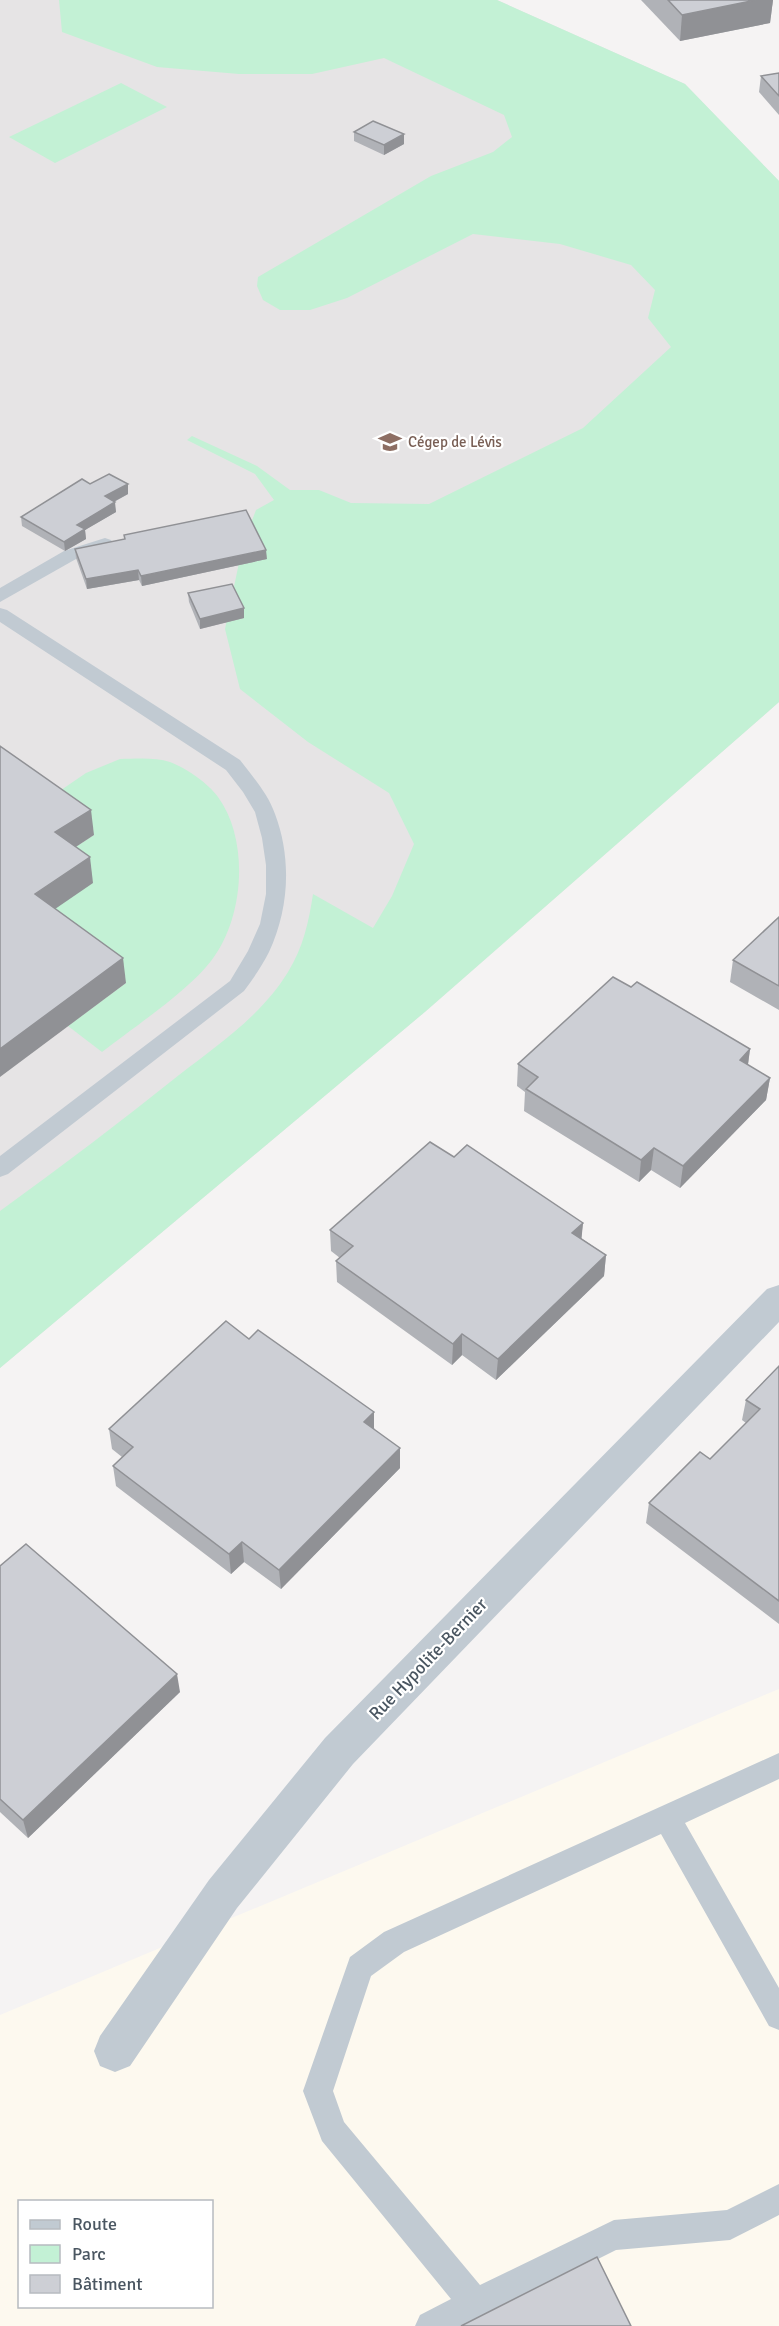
<svg xmlns="http://www.w3.org/2000/svg" width="779" height="2326" font-family="Signika,sans-serif">
<rect width="100%" height="100%" fill="#f5f3f3"/>
<path fill="#fdf9ef" fill-rule="evenodd" d="M779,1689V2326H0V2015ZM20,2202H212V2306H20Z"/>
<polygon fill="#e6e4e5" points="0,0 497,0 685,84 779,181 779,702 426,1011 0,1368"/>
<g fill="#c3f1d5">
<path d="M59,0H497L685,84L779,181V702L426,1011L0,1368V1211C61,1167 120,1122 179,1075C219,1044 261,1016 288,972C303,948 309,921 313,894L373,928L392,896L414,844L389,793L308,742L240,689L225,629L243,544L256,510L274,500L255,474L187,440L192,436L257,466L290,490H319L351,503L429,504L583,428L671,347L648,318L655,290L631,265L560,244L473,234L347,298L310,310H280L263,300L257,286L258,277L431,176L493,152L512,137L504,115L384,58L312,74H239L157,67L62,32Z"/>
<polygon points="121,83 167,107 55,163 9,137"/>
<path d="M120,759C135,759 155,757 170,762C186,768 208,783 218,797C250,841 244,919 211,961C187,992 134,1027 102,1052L68,1026L126,983L39,920L59,858L94,835L45,801L86,773Z"/>
</g>
<g fill="none" stroke-linecap="round" stroke-linejoin="round">
<g fill="#c1cad2" fill-rule="evenodd">
<polygon points="105,538 111,540 114,544 111,548 76,559 0,602 0,588 64,551"/>
<path d="M0,608L7,610L240,760C253,777 268,794 275,814C292,859 289,909 269,952C262,966 253,979 244,991L8,1174L0,1177V1156L230,981L248,951L260,924L266,894V865L262,838L255,812L243,792L226,770L0,622Z"/>
<polygon points="779,1753 779,1779 685,1823 779,1988 779,2030 769,2026 661,1834 404,1952 371,1976 333,2091 344,2122 480,2285 614,2220 727,2210 779,2184 779,2215 730,2240 616,2250 464,2326 415,2326 420,2315 451,2299 322,2141 303,2091 350,1957 384,1932"/>
</g>
<polygon fill="#c1cad2" fill-rule="evenodd" points="779,1285 779,1322 353,1764 237,1908 130,2066 115,2072 100,2066 94,2051 100,2036 209,1880 325,1738 767,1289"/>
</g>
<g fill="#b0b2b7">
<polygon points="641,0 773,0 770,23 680,41"/>
<polygon points="779,73 779,115 759,92 761,76"/>
<polygon points="354,132 404,144 384,155 354,141"/>
<polygon points="90,484 128,494 114,502 116,512 85,530 86,539 65,551 22,526 21,517"/>
<polygon points="75,549 267,559 142,586 139,580 87,589 76,558"/>
<polygon points="188,593 244,608 244,618 200,629 189,602"/>
<polygon points="779,917 779,1010 730,982 733,960"/>
<polygon points="631,987 750,1049 748,1065 770,1078 766,1100 680,1188 651,1170 639,1182 524,1111 525,1092 517,1086 518,1064"/>
<polygon points="454,1157 583,1223 581,1238 606,1255 604,1276 496,1380 462,1355 452,1365 337,1282 336,1261 340,1258 331,1251 330,1230"/>
<polygon points="779,1366 779,1624 646,1523 649,1503 710,1459 746,1423 742,1420 746,1400"/>
<polygon points="374,1428 400,1468 281,1589 244,1562 231,1574 116,1486 113,1466 122,1457 112,1449 109,1429"/>
<polygon points="0,1566 180,1692 28,1838 0,1812"/>
</g>
<g fill="#909195">
<polygon points="756,0 773,0 770,23 680,41 682,15"/>
<polygon points="404,134 404,144 384,155 384,145"/>
<polygon points="128,484 128,494 106,506 105,496"/>
<polygon points="115,502 116,512 85,530 86,539 65,551 64,542 77,525"/>
<polygon points="266,550 267,559 142,586 141,576"/>
<polygon points="138,570 139,580 87,589 86,579"/>
<polygon points="244,608 244,618 200,629 200,619"/>
<polygon points="91,810 94,835 59,858 55,832"/>
<polygon points="90,857 93,883 39,920 35,894"/>
<polygon points="123,958 126,983 0,1077 0,1049"/>
<polygon points="750,1049 747,1071 740,1060"/>
<polygon points="770,1078 766,1100 680,1188 683,1166"/>
<polygon points="654,1148 651,1170 639,1182 641,1160"/>
<polygon points="583,1223 581,1244 572,1233"/>
<polygon points="606,1255 604,1276 496,1380 498,1359"/>
<polygon points="462,1334 462,1355 452,1365 453,1344"/>
<polygon points="374,1412 374,1432 364,1422"/>
<polygon points="400,1448 400,1468 281,1589 279,1570"/>
<polygon points="242,1542 244,1562 231,1574 229,1554"/>
<polygon points="177,1674 180,1692 28,1838 23,1820"/>
</g>
<g fill="#cdcfd5" stroke="#909195" stroke-width="1.5">
<polygon points="668,0 756,0 682,15"/>
<polygon points="779,73 779,96 761,76"/>
<polygon points="373,121 404,134 384,145 354,132"/>
<polygon points="109,474 128,484 105,496 115,502 77,525 85,529 64,542 21,517 82,479 90,484"/>
<polygon points="246,510 266,550 141,576 138,570 86,579 75,549 125,539 124,535"/>
<polygon points="232,584 244,608 200,619 188,593"/>
<polygon points="0,746 91,810 55,832 90,857 35,894 123,958 0,1049"/>
<polygon points="779,917 779,986 733,960"/>
<polygon points="613,977 631,987 637,982 750,1049 740,1060 770,1078 683,1166 654,1148 641,1160 526,1089 538,1077 518,1064"/>
<polygon points="430,1142 454,1157 467,1145 583,1223 572,1233 606,1255 498,1359 462,1334 453,1344 336,1261 353,1246 330,1230"/>
<polygon points="226,1321 249,1339 258,1330 374,1412 364,1422 400,1448 279,1570 242,1542 229,1554 113,1466 133,1447 109,1429"/>
<polygon points="779,1366 779,1601 649,1503 700,1452 710,1459 760,1409 746,1400"/>
<polygon points="26,1544 177,1674 23,1820 0,1799 0,1566"/>
<polygon points="597,2257 631,2326 461,2326"/>
</g>
<defs>
<g id="university-bare" transform="scale(1.8)"><path d="M0-5L7-2L0 1L-7-2ZM-4 1L0 2.5L4 1V4Q0 6-4 4Z" fill="#8d6e63" stroke="#fff" stroke-width="2.5" paint-order="stroke"/></g>
</defs>
<g fill-rule="evenodd">
<use href="#university-bare" x="390" y="442"/>
</g>
<g text-anchor="middle" dominant-baseline="central" stroke-width="4.5" stroke-linejoin="round" paint-order="stroke">
<g font-size="15" fill="#785e54" stroke="#fff" text-anchor="start">
<text x="408" y="442">Cégep de Lévis</text>
</g>
<g font-size="18" fill="#4a5661" stroke="#fff">
<text transform="translate(428 1659) rotate(-46)">Rue Hypolite-Bernier</text>
</g>
</g>
<rect x="18" y="2200" width="195" height="108" fill="#ffffff" stroke="#b7bbc0" stroke-width="1.5"/>
<rect x="30" y="2220" width="30" height="9" fill="#c1cad2" stroke="#b7bbc0" stroke-width="1.5"/>
<text x="72" y="2230" font-size="18" fill="#4a5661">Route</text>
<rect x="30" y="2245" width="30" height="18" fill="#c3f1d5" stroke="#b7bbc0" stroke-width="1.5"/>
<text x="72" y="2260" font-size="18" fill="#4a5661">Parc</text>
<rect x="30" y="2275" width="30" height="18" fill="#cdcfd5" stroke="#b7bbc0" stroke-width="1.5"/>
<text x="72" y="2290" font-size="18" fill="#4a5661">Bâtiment</text>
</svg>
